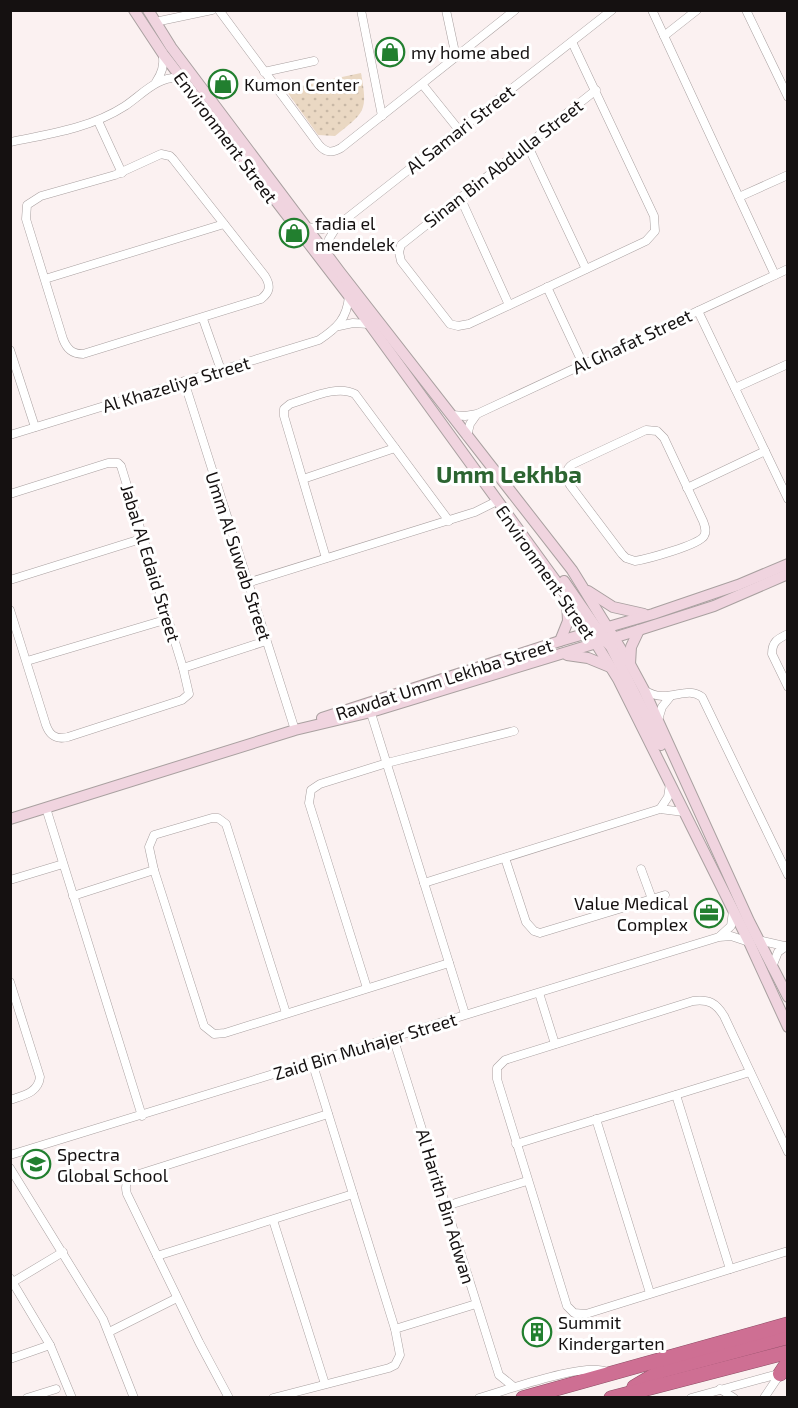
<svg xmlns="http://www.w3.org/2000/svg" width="798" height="1408" font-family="'Exo 2',sans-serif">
<defs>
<pattern id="park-dots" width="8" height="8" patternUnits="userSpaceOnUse" patternTransform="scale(1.5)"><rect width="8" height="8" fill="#ead8c3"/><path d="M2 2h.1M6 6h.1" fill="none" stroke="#c8b8a6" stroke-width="1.8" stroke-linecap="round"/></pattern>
</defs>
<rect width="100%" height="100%" fill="#fbf1f1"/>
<path fill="url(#park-dots)" d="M361,73C368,112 365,112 335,136L318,135L285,89Z"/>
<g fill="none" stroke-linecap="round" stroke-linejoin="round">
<g stroke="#a9a0a0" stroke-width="9">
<g id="street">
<path d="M219,10L319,145C326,153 332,153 341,148L515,10"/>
<polyline points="361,10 382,116"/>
<polyline points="446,10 456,57"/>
<polyline points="652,10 775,275"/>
<polyline points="746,10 788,97"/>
<polyline points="155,22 212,10"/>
<polyline points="664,36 697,10"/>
<polyline points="572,42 654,216 655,231 646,241 469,324 458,326 450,324 401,261 399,252 401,245 596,90"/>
<polyline points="264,72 314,61"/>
<path d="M156,82C162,73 164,66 163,55"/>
<polyline points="422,84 459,130"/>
<polyline points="98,121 122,173"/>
<path d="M10,142C50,134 91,128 125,106C144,93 157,76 181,78"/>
<polyline points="527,144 586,269"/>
<path d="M161,154L170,156L173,159L265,276C271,286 270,292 261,299L83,354C72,354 67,349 63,339L26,219L27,205L41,196L115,175Z"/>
<polyline points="460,197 509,305"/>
<polyline points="739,197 788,175"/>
<polyline points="306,227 322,229 335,226"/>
<polyline points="327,254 329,239 337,226 612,10"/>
<polyline points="45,279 224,224"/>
<polyline points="547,287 583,364"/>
<polyline points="698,311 788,499"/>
<polyline points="203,319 221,370"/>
<polyline points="339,326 353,323 369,324"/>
<polyline points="10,350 35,427"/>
<polyline points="184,381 295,730"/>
<polyline points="735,388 788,364"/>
<polyline points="452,415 465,416 477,414 788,269"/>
<path d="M646,430L657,431L664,438L703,521C705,526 707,531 704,536C699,545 647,559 635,561L626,558L622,554L570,485C565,477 565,469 573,464Z"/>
<path d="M10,435L319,340C337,328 347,319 349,296"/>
<polyline points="467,436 470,424 477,414"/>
<polyline points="303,479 395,448"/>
<polyline points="687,488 765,451"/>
<path d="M10,494L108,463H118L121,466L183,668L189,694L182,700L68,737C56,740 50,736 46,725L10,610"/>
<path d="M326,558L284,416V409L290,404C308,399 337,384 355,394L449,521"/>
<polyline points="10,580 144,538"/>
<polyline points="247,583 475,512 497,501"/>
<path d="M788,634C777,639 772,642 772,654L788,687"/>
<polyline points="27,661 168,619"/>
<polyline points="183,668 266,641"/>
<path d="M644,690C669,706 685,684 702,697L788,875"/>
<polyline points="370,710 465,1014"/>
<polyline points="658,720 662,707 670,697"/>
<polyline points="46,808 142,1116"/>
<polyline points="660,809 668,797 670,784"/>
<polyline points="505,858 526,922 534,931 540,933 665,895"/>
<polyline points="641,869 652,899"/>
<polyline points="10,880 63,864"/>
<polyline points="424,883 660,809 684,812"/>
<polyline points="73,896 154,870"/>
<polyline points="720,936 731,926 733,911"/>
<polyline points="758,940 784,946"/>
<polyline points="772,967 778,952 788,945"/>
<path d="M10,982L40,1077C38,1093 24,1095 10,1100"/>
<polyline points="367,988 309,803 311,790 320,784 387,763 514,731"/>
<polyline points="539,993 555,1044"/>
<polyline points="286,1013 226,824 218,818 212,818 154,835 149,847 154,870 204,1026 214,1034 225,1033 449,963"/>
<polyline points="393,1037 499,1375 514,1387"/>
<polyline points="676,1095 730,1269"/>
<polyline points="596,1119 650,1293"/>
<polyline points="516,1144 750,1072"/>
<path d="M788,1152L724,1016C716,1003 709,999 693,1001L505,1060L497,1068V1079L567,1306L574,1313L586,1314L788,1251"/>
<polyline points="10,1155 719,937 731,936 749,942"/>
<polyline points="10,1168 103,1319 134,1398"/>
<polyline points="446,1206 527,1181"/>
<polyline points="273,1220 325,1384"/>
<polyline points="157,1256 353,1194"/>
<polyline points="10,1278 50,1345 72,1398"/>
<polyline points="13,1282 63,1252"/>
<polyline points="395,1329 476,1304"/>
<polyline points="109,1332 177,1298"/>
<polyline points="10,1359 50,1345"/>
<polyline points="720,1389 734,1398"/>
<polyline points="27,1398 56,1389"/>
<path d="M229,1398L199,1342L127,1194C124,1184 127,1179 136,1175L328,1114"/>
<polyline points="273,1398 389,1368 395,1365 400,1355 395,1329 312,1062"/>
<path d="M479,1398C505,1391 586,1361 607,1372"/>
<polyline points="691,1398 782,1373"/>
<polyline points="764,1398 780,1374"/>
</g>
</g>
<g stroke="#a9a0a0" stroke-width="12">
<g id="secondary">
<polyline points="134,10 163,54 349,296 566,595 618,679 749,942 788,1027"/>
<polyline points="148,10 171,47 340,272 572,570 630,664 644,690 749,921 788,997"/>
<polyline points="564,581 598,630 603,634"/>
<polyline points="588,591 613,607 644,614"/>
<polyline points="601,636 611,647 661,745"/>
<polyline points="560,641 568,621 567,601"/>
<polyline points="567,655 588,658 610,667"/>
<polyline points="630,664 631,647 639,630"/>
<polyline points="322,718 560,641 653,614 738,585 788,564"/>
<polyline points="10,819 295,730 371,712 639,630 714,606 788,574"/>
</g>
</g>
<g stroke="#8d4e66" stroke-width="15">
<g id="highway">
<polyline points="780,1374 788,1362"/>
<polyline points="634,1387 661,1371 788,1337"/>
<polyline points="523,1398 788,1324"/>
<polyline points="611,1398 788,1352"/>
</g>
</g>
<use href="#street" stroke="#fff" stroke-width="8"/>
<use href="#secondary" stroke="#f0d4df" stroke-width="10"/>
<use href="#highway" stroke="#ce6f93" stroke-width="14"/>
</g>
<defs>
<g id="shop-ring" transform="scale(1.5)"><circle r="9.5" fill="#fff" stroke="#227f2f" stroke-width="1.5"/><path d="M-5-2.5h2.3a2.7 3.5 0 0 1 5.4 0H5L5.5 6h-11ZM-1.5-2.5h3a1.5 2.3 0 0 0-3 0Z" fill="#227f2f"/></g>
<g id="office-ring" transform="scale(1.5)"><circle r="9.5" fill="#fff" stroke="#227f2f" stroke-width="1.5"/><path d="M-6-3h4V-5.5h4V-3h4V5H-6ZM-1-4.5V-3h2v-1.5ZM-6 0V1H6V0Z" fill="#227f2f"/></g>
<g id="school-ring" transform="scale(1.5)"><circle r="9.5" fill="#fff" stroke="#227f2f" stroke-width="1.5"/><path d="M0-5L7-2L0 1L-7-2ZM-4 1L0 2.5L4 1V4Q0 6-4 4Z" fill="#227f2f"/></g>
<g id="building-ring" transform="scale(1.5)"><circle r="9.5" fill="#fff" stroke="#227f2f" stroke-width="1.5"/><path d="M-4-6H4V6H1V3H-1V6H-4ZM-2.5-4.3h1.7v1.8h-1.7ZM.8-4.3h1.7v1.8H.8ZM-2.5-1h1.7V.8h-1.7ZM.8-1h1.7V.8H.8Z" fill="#227f2f"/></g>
</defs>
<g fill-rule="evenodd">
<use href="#shop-ring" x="390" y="52"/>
<use href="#shop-ring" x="223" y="84"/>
<use href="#shop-ring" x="294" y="233"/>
<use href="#office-ring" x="709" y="913"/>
<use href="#school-ring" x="36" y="1164"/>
<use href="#building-ring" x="537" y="1332"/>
</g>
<g text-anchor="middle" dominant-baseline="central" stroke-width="6" stroke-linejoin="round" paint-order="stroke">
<g font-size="18" fill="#151111" stroke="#fff" text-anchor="start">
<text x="411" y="52">my home abed</text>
<text x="244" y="84">Kumon Center</text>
<text x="315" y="223">fadia el<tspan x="315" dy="21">mendelek</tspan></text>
<text x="688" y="903" text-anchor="end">Value Medical<tspan x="688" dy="21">Complex</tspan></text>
<text x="57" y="1154">Spectra<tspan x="57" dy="21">Global School</tspan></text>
<text x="558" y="1322">Summit<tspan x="558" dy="21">Kindergarten</tspan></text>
</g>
<g font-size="18" fill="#151111" stroke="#fff">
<text transform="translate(460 129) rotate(-38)">Al Samari Street</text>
<text transform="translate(226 137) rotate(53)">Environment Street</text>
<text transform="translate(503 163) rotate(-38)">Sinan Bin Abdulla Street</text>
<text transform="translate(632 341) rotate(-25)">Al Ghafat Street</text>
<text transform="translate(176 384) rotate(-17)">Al Khazeliya Street</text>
<text transform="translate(239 556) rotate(72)">Umm Al Suwab Street</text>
<text transform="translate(151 563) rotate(73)">Jabal Al Edaid Street</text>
<text transform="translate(546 572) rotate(55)">Environment Street</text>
<text transform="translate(444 679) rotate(-18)">Rawdat Umm Lekhba Street</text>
<text transform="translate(365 1046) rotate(-17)">Zaid Bin Muhajer Street</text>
<text transform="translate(446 1206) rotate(73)">Al Harith Bin Adwan</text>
</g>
<g font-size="24" font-weight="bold" fill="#2c6431" stroke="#fff">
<text x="509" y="473">Umm Lekhba</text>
</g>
</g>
<rect width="798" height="1408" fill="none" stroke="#151111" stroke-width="24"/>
</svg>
